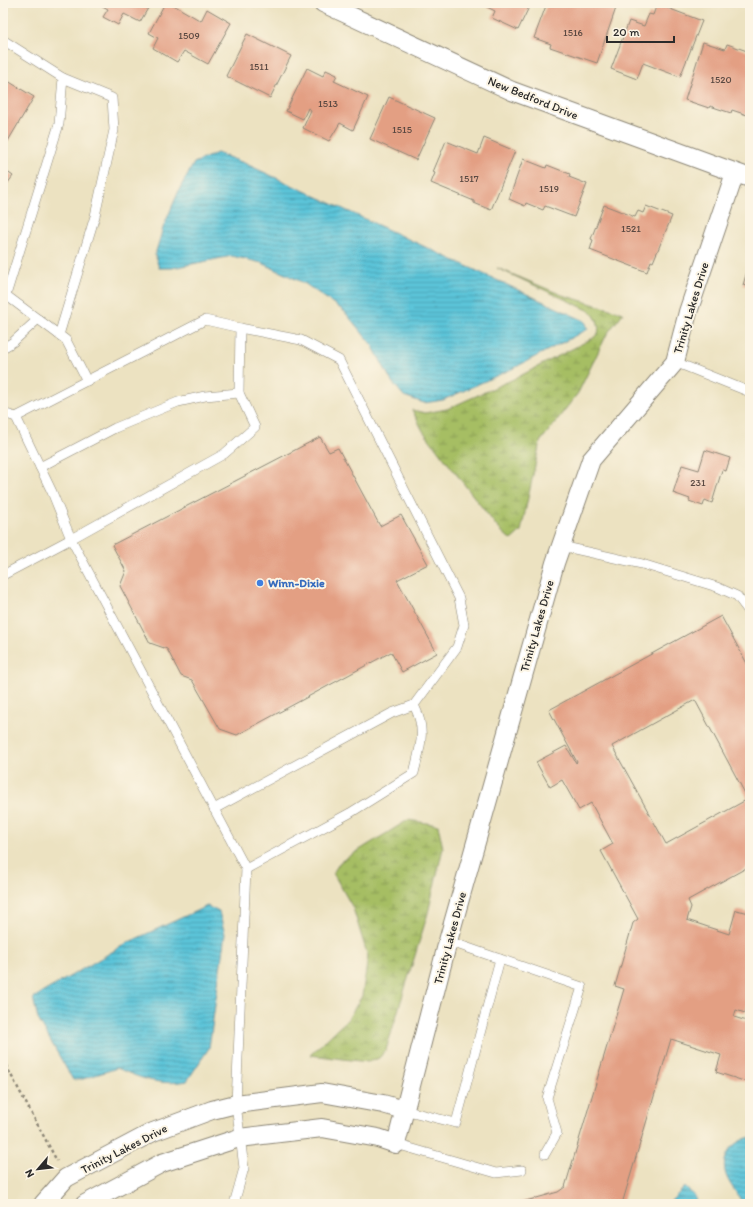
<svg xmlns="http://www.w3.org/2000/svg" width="753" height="1207" font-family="Itim,sans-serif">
<defs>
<pattern id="wetland-marsh" width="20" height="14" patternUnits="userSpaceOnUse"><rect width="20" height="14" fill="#a6be64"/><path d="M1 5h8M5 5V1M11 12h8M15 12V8" fill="none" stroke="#879b53"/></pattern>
<pattern id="water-rules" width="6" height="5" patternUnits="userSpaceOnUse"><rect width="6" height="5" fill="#5cc4d9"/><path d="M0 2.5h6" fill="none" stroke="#4c9fb0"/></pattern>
</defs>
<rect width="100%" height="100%" fill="#fcf5e5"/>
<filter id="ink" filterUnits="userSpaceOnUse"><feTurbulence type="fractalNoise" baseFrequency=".025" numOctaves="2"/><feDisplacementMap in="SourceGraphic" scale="8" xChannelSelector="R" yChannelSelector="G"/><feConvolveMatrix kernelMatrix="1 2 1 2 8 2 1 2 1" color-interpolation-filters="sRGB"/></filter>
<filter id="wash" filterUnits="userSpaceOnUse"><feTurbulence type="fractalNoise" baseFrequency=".012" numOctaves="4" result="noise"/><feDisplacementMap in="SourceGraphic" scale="16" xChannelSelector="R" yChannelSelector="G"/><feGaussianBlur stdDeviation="0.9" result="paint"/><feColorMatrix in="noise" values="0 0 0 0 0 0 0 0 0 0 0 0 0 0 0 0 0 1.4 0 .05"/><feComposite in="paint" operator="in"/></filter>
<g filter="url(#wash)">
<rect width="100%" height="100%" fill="#ece2c1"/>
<g fill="url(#wetland-marsh)" stroke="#687448">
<path d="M497,268L562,295L623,313L607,334L578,393L540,442L521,531L511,540L498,528L423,431L412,410L425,413L447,409L518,377L593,338L598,334C600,325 597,318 590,311Z"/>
<polygon points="408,820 438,825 443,848 428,913 386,1050 379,1058 368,1062 310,1055 348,1019 362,996 368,957 353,908 333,873 340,862"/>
</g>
<g fill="url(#water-rules)" stroke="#447882">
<polygon points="217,153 244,163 585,321 588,329 514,368 443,400 424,403 404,396 392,382 372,345 344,311 304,283 262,263 232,256 172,268 159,268 155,255 163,228 180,188 194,163"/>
<path d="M207,906L219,912L225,934L209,1048L187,1081C160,1086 142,1079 117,1068L83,1079L73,1080L38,1019L33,998L129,942Z"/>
<path d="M750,1137V1204H743C734,1186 717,1174 728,1153C734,1143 739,1141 750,1137Z"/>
<polygon points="685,1187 697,1199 691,1204 668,1204"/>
</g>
<g id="blocks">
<g fill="#e39f83" fill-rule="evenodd">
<polygon points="97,3 151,3 140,22 124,14 118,25 103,17 108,9"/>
<polygon points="165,3 170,3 201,21 207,9 231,23 208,64 184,51 177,62 153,48 158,38 149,33"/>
<polygon points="479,3 531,3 518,30 492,18 495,11"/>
<polygon points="547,3 603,3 616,8 597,63 550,47 551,44 534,38"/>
<polygon points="657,4 702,21 680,77 643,63 637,79 611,69 629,21 644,26 649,14 653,15"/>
<polygon points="247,34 291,56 270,98 226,76"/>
<polygon points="703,42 725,49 727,44 750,52 750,116 732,110 731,113 710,106 709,108 685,100"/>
<polygon points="307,68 323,76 326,70 337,75 334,81 368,97 353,130 340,123 329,141 303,128 311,110 308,108 303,119 286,111"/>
<polygon points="3,78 34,97 5,146 3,145"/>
<polygon points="389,97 435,118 416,160 370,139"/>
<polygon points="484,138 515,151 491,210 474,203 474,201 431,183 435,173 433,172 446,141 478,154"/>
<polygon points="523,159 546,168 547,165 570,174 569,177 587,184 574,217 545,206 543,210 526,203 525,206 509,199"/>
<polygon points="3,169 13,176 4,188 3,187"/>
<polygon points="604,205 635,217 638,211 643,213 646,206 672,216 653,262 651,261 647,272 590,250 593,240 591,239"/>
<polygon points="750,261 750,287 743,285"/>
<polygon points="320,437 329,452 338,448 380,526 401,515 428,564 397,580 437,653 402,672 391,652 237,735 220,729 192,680 181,676 167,649 150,643 120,586 126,571 112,545"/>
<polygon points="705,450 730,458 726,471 722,470 712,503 705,500 703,506 689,501 690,499 673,493 682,465 699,470"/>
<path d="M721,616L750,669V866L688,900L691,907L687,920L729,934L736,910L750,913V997L745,1013L736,1010L734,1017L750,1022V1083L716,1072L721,1055L671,1039L622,1204H515L558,1192L565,1187L624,989L615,986L633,923L638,919L601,851L613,844L591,803L579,810L562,780L550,787L536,762L566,746L576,763L577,762L549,710ZM695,700L748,799L666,844L612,746Z"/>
</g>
</g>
</g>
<g filter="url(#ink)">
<use href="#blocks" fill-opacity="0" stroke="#8c8676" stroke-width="1"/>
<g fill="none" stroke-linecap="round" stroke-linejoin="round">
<g stroke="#8c8676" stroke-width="10">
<g id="lane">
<polyline points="3,40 63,78 59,124 6,295"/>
<polyline points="3,293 66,340 87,381"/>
<polygon points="205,320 240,328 239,393 255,427 224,454 71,539 52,492 16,417"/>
<polyline points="240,328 301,340 339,360 459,598 464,625 457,647 414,705"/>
<polyline points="59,335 95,216 114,130 112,98 63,78"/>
<polyline points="3,348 13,342 38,319"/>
<polyline points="675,362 750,392"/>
<polyline points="3,413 16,417"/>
<polyline points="40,467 115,428 178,402 205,396 239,393"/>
<polyline points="561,546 642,564 717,587 737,596 750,613"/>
<polyline points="3,575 71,539 246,869 236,1104 244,1168 234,1204"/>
<path d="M214,809L392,713L414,705C427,731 420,747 414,773L350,813L246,869"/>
<polyline points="500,959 582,987 547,1098 557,1133 545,1154"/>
<polyline points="404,1110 456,1123 500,959 448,941"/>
<polyline points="396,1144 496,1173 522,1170"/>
</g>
</g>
<g stroke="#8c8676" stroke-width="20">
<g id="street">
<polyline points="323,3 512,91 750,178"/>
<polyline points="43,1204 66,1178 153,1132 212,1110 236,1104 322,1093 383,1104 404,1110"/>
<polyline points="85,1204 162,1163 239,1138 322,1128 378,1138 396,1144 448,941 555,563 591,460 675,362 688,312 735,173"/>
</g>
</g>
<polyline stroke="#8c8676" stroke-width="2.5" stroke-dasharray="3 3" stroke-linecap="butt" points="3,1060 57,1161"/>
<use href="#lane" stroke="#fff" stroke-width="9"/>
<use href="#street" stroke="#fff" stroke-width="18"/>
</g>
</g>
<circle fill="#3f7fe0" stroke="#fcf5e5" stroke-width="1.5" cx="260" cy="583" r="4"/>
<g text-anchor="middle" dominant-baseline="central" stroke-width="4" stroke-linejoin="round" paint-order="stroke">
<g font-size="10" fill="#594841">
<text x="573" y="32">1516</text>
<text x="189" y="35">1509</text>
<text x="259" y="66">1511</text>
<text x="721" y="79">1520</text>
<text x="328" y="103">1513</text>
<text x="402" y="129">1515</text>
<text x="469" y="178">1517</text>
<text x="549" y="188">1519</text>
<text x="631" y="228">1521</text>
<text x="698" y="482">231</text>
</g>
<g font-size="12" fill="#2b2b2b" stroke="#fcf5e5">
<text transform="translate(533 98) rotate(22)">New Bedford Drive</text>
<text transform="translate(691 308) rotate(-73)">Trinity Lakes Drive</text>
<text transform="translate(537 626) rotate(-74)">Trinity Lakes Drive</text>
<text transform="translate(450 938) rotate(-75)">Trinity Lakes Drive</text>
<text transform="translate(124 1149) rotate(-27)">Trinity Lakes Drive</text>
</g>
<g font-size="12" font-weight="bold" fill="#366cbe" stroke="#fcf5e5" text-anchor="start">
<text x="268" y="583">Winn-Dixie</text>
</g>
</g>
<rect width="753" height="1207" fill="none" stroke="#fcf5e5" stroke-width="16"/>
<g transform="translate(38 1169) rotate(242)" stroke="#fcf5e5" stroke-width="3" paint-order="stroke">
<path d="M0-3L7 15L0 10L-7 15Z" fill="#2b2b2b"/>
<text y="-6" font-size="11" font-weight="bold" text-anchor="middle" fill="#2b2b2b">N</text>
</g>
<path d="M607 36v6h67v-6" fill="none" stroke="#2b2b2b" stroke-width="2"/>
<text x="613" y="36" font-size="12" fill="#2b2b2b" stroke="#fcf5e5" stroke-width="3" paint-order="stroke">20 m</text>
</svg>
